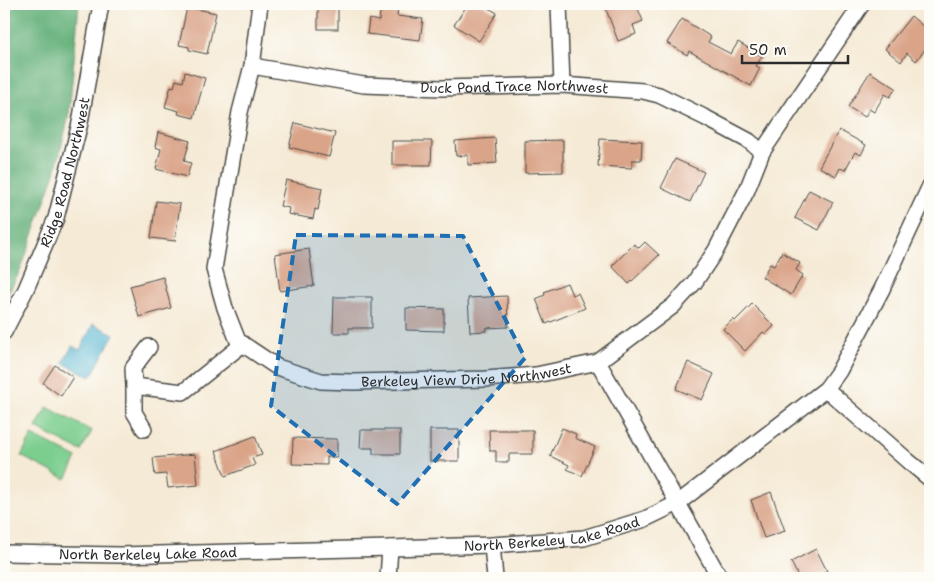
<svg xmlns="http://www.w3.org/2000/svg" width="934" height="582" font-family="'Shantell Sans',sans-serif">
<rect width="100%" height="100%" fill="#fdfcf7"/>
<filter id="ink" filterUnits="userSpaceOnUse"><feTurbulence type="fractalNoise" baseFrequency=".02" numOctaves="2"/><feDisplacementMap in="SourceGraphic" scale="10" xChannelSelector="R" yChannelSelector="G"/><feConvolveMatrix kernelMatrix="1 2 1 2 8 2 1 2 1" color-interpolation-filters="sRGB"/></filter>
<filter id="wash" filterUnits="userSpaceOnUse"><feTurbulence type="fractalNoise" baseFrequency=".0096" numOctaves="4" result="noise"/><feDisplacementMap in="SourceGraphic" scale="20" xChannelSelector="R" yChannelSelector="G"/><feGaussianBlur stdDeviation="1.12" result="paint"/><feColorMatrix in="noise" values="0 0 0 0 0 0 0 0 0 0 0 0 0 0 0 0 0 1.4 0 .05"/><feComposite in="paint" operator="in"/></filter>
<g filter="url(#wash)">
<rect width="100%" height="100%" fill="#f5ead5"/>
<g fill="#7cce8f" stroke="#547c5d">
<polygon points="47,407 92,431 81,451 36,428"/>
<polygon points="32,435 77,458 66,479 21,456"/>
</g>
<polygon fill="#65b17a" stroke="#486e52" points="4,4 79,4 69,115 55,173 21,269 4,301"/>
<polygon fill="#54b5d2" stroke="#40707e" points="93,324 114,334 91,377 63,363 72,346 80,350"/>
<g id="blocks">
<g fill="#daa489">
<rect x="318" y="4" width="20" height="25"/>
<polygon points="468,4 482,4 497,13 479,41 454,25"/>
<polygon points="604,4 636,4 643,21 633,25 636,34 618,41"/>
<polygon points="381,5 398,7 397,16 423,19 420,40 367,34 369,19 379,21"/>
<polygon points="187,7 216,13 207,54 189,50 189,47 179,45"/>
<polygon points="911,16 930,32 930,43 916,61 907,53 901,62 885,49"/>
<polygon points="682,19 711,37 708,42 731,54 738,42 762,56 756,66 760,68 751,86 689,51 687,55 667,43"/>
<polygon points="185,72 205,78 194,118 178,114 179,111 165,107 171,86 174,87 176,80 183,82"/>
<polygon points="870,72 896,88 890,97 885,94 874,112 869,109 865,117 848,107"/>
<polygon points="295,123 335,133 329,157 289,147"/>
<polygon points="839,130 866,145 861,155 855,152 845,170 840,168 836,176 819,167"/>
<polygon points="158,132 190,141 184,161 191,163 187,177 156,169 161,149 155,147"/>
<polygon points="495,138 497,163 468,165 468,155 456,156 455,141"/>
<polygon points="600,139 642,141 641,160 632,160 632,168 598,166"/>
<polygon points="563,140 563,172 525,173 525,141"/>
<polygon points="392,141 432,141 431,165 392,165"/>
<polygon points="675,159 704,172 690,202 661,188"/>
<polygon points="286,180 322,188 318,210 315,209 313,219 288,214 289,208 280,206"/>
<polygon points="809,190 833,202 819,230 795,218"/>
<polygon points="156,201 180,204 175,241 151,238"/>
<polygon points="645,242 659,255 629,284 612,266 634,244 639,248"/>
<polygon points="309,249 314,286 280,291 275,254"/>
<polygon points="782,252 800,263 796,270 803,275 791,295 762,277 770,264 774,266"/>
<polygon points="163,277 171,308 139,317 130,286"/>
<polygon points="567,283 572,295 578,293 585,308 546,324 536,299 545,295 544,292"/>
<polygon points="507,296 508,327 486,328 487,331 470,332 468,298"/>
<polygon points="334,297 372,297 372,328 349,328 349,333 333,333"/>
<polygon points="752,304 774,326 766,334 763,332 745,351 723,329 733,319 735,321"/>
<polygon points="406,308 444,309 444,331 406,330"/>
<polygon points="688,362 714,374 702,400 676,389"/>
<polygon points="55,365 73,377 61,396 43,383"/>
<polygon points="562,428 576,434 575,438 595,447 582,476 567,469 569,465 550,456"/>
<polygon points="361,430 400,430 400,454 373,454 373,448 360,448"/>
<rect x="430" y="430" width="29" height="31"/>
<polygon points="489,430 533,430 533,454 509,454 509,462 496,462 496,451 490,451"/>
<polygon points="255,436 262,455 252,458 255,465 225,476 216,451"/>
<polygon points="293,438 337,439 337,457 327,457 327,465 292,464"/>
<polygon points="195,454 198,485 168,488 166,474 155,475 153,458"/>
<polygon points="771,492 785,531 764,538 751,500"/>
<polygon points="816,549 827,571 812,578 799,578 791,562"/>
</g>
</g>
</g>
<g filter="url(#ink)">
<use href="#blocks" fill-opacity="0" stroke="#494844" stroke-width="1"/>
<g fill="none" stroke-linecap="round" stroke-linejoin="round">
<g stroke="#494844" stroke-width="18">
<g id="minor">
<path id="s1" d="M260,4L252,66L240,112L214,269L225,308L238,341L277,367L321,381L353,382L486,379L536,375L598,362L673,306L694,283L716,250L747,190L762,152L862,4"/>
<polyline points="559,4 562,85"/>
<path id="s2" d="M252,66L364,85L441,88L562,85L643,91L659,95L706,118L749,141L762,152"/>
<path id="s3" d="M4,332L26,289L56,218L80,123L101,4"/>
<polyline points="598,362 720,578"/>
<polyline points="134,386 133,368 149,347"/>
<polyline points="826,389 908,461 930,479"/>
<polyline points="144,429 134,412 134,386 183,392 243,344"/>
<polyline points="492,545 495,578"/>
<path id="s4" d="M4,553L120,555L390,548L492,545L584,538L645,519L678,503L826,389L839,371L882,289L930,186"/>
<polyline points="388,578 390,548"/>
</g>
</g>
<use href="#minor" stroke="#fff" stroke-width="15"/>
</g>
</g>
<path fill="#1f6fb2" fill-opacity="0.2" stroke="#1f6fb2" stroke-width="4" stroke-dasharray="10 6" stroke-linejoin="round" d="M296,235L463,236L525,358L397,504L271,406Z"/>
<g text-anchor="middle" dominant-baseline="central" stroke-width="5" stroke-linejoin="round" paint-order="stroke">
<g font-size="14" fill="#2b2b2b" stroke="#fdfcf7">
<text stroke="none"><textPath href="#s2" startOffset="264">Duck Pond Trace Northwest</textPath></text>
<text stroke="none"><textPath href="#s3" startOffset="172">Ridge Road Northwest</textPath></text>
<text stroke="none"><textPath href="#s1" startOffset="584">Berkeley View Drive Northwest</textPath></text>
<text stroke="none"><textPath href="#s4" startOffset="549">North Berkeley Lake Road</textPath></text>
<text stroke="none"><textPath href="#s4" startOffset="144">North Berkeley Lake Road</textPath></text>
</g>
</g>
<rect width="934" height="582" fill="none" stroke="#fdfcf7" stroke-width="20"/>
<path d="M742 55v8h106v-8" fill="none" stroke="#2b2b2b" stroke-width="2.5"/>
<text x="749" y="55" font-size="15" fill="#2b2b2b" stroke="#fdfcf7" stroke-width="4" paint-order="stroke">50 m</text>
</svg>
